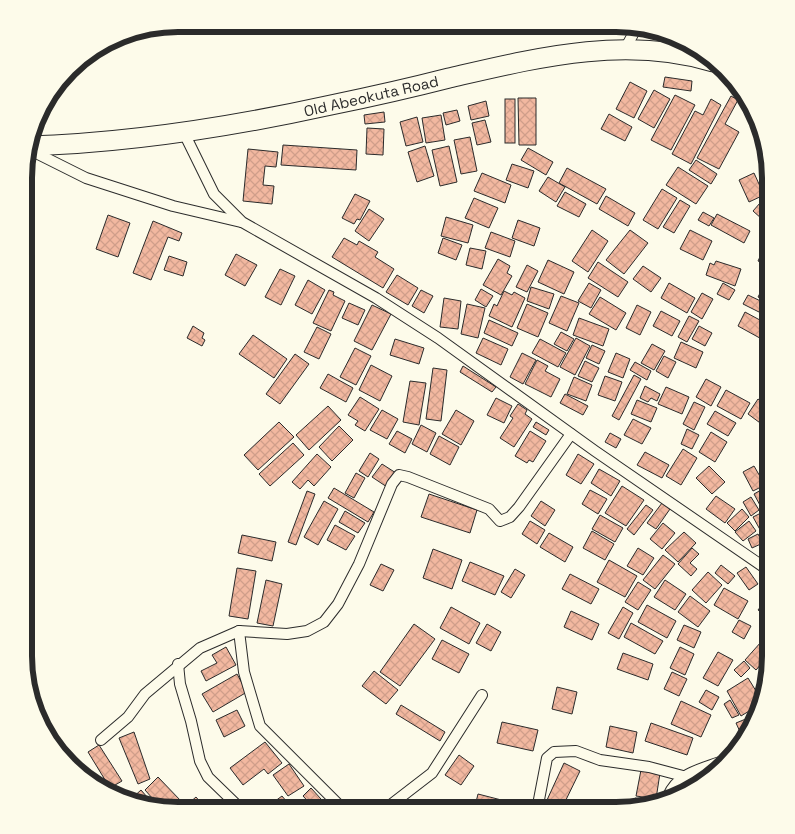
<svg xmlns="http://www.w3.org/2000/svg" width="795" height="834" font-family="'Space Grotesk',sans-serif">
<defs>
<pattern id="building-cross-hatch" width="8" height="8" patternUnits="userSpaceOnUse" patternTransform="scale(1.25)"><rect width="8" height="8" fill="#f2b8a0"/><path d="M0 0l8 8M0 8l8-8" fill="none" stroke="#d09e8a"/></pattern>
</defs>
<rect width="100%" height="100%" fill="#fdfbea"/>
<g fill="url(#building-cross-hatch)" stroke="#2b2b2b">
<polygon points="665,77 692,81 691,91 663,87"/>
<polygon points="630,82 647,91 634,118 616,109"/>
<polygon points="654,90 670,99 654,128 638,119"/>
<polygon points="675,95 695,105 671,150 651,140"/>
<polygon points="731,96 738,100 725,124 739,132 719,169 697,158"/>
<polygon points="518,98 536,98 536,145 519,145"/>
<rect x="505" y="99" width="10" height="44"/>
<polygon points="711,99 721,105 691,164 672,154 695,111 703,115"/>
<polygon points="486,101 489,116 471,120 468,106"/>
<polygon points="457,110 460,121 446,125 443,113"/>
<polygon points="384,112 385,122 365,124 364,115"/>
<polygon points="609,114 632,127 625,141 601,129"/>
<polygon points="441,115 445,140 426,143 422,118"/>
<polygon points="417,117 423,142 406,146 400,122"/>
<polygon points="485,120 491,142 477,145 472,123"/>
<polygon points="367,128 384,129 383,155 366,154"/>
<polygon points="470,137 477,171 461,174 454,140"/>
<polygon points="283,145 357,150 356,170 281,165"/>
<polygon points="425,146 434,176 417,182 408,152"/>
<polygon points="449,146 457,182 440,186 432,150"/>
<polygon points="528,148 553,162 546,175 521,160"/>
<polygon points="248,149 278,152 276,167 265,166 263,185 274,186 272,204 243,201"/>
<polygon points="696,160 717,174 711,184 689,170"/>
<polygon points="512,164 534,171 528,188 506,180"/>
<polygon points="678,167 708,186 696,204 666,185"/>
<polygon points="567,168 606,189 597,204 559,183"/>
<polygon points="482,173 511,185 505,203 474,191"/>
<polygon points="754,173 764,195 749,202 739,180"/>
<polygon points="548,177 565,187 556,202 539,191"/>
<polygon points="662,189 677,198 658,229 643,220"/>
<polygon points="565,192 586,204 579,217 557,206"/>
<polygon points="355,194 370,201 360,220 357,219 354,224 342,218"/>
<polygon points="767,195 771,198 771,208 762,219 753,211"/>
<polygon points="606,196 635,213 628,226 599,209"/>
<polygon points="474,198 498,208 489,228 465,218"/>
<polygon points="680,200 690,206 674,233 663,227"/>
<polygon points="369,209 384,219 369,241 355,231"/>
<polygon points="703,212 714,218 709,226 698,220"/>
<polygon points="717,214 750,231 744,243 711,225"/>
<polygon points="108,215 130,223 118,257 96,249"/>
<polygon points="446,217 473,225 468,243 441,236"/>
<polygon points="518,220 540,228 534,246 512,238"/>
<polygon points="153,221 182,233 179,241 168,237 151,280 133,273"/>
<polygon points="592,230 608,241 588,272 572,261"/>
<polygon points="630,230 648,243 624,274 606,260"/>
<polygon points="690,230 712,241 703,260 680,249"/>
<polygon points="491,232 515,241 510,257 485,248"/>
<polygon points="344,238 357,245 359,241 378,252 375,257 394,269 383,288 332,257"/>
<polygon points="443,238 462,245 456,260 438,253"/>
<polygon points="766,244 771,246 771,267 758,261"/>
<polygon points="470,248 486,251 482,269 466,265"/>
<polygon points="236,254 257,265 245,286 225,275"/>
<polygon points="169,256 187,262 183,276 164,270"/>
<polygon points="498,259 510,266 507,273 512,276 501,295 483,285"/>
<polygon points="548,260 574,272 564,294 538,282"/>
<polygon points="716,261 741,269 735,286 706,275 710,263 714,265"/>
<polygon points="598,262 628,282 618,297 588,278"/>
<polygon points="527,265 538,271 527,292 516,287"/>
<polygon points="643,266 661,278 651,292 633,279"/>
<polygon points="280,269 295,276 281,305 265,297"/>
<polygon points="397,275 418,288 408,305 386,292"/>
<polygon points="768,278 771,279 771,304 758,297"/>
<polygon points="308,280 325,290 312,314 295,305"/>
<polygon points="589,283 601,290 591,308 578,301"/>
<polygon points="669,283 695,298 687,313 661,298"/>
<polygon points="723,283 735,290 729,300 717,294"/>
<polygon points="531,287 554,294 549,309 527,301"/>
<polygon points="481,289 493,296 486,307 475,300"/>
<polygon points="329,290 334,292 333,295 345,301 331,331 313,323"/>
<polygon points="421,290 433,296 424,313 412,306"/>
<polygon points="504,291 512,295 514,292 525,298 512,327 489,316 494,304 497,306"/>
<polygon points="702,293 713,299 702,319 691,312"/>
<polygon points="748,295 771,306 771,318 743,304"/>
<polygon points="561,296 579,303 567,331 549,323"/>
<polygon points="600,297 626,313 616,330 589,314"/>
<polygon points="444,298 461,301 458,329 440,327"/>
<polygon points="349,303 365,310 358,325 342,318"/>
<polygon points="467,304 485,308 478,338 461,334"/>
<polygon points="527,304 548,313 538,337 517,328"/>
<polygon points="372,305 391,314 372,350 354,341"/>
<polygon points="637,305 651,312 640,335 626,328"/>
<polygon points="661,311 680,321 672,336 653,326"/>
<polygon points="745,312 771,326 771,335 767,342 738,326"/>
<polygon points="689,316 699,321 687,342 678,337"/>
<polygon points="579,318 609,329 603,346 573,335"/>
<polygon points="489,320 518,333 512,346 484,333"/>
<polygon points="193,326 204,333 202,338 205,340 202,346 187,338"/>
<polygon points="699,326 712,333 705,346 692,339"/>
<polygon points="317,327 331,334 319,359 304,352"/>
<polygon points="561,332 574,339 567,351 554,344"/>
<polygon points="253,335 287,359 274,378 239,354"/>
<polygon points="483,338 508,349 501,365 476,353"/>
<polygon points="576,338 590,346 575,375 560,367"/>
<polygon points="395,339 424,348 419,364 390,355"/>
<polygon points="540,339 566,353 558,367 532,353"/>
<polygon points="681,342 703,352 696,368 674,358"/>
<polygon points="652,344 665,351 654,370 641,363"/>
<polygon points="592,345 605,351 599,364 586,358"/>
<polygon points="355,348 371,356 356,385 340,377"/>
<polygon points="522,353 536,360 523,384 510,377"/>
<polygon points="616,353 630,359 623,378 608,372"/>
<polygon points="295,354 309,364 280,404 266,394"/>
<polygon points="664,356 676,362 668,378 656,371"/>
<polygon points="537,360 548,366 545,371 560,379 551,397 525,384"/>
<polygon points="585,361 599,368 592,382 578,376"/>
<polygon points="635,362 651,371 647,380 630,370"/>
<polygon points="371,365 392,376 380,401 359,390"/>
<polygon points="463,366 496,387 492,392 460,372"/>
<polygon points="433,368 447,370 441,421 426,419"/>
<polygon points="328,374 353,388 346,402 320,388"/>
<polygon points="634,375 641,379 619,420 612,416"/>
<polygon points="605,376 622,382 615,401 598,395"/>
<polygon points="574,377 592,385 586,401 567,394"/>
<polygon points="706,379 721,387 711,406 696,397"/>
<polygon points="410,381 426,383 419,425 403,422"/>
<polygon points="645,386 660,394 657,401 651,398 648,402 640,398"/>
<polygon points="666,387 689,397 682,414 658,404"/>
<polygon points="726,390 750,403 741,419 717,406"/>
<polygon points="565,394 588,406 583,415 560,403"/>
<polygon points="360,397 379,409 365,431 355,425 358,421 348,415"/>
<polygon points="496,398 512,406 504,423 487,415"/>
<polygon points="758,399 771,408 771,431 748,414"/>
<polygon points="637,400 657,408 651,422 631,414"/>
<polygon points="694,402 705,407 694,430 683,424"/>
<polygon points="518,404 527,410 525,414 532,419 514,447 500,438 513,418 510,416"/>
<polygon points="328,406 341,420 309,450 296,435"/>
<polygon points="382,410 398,419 387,439 370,430"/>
<polygon points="456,410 474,421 461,445 442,434"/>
<polygon points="715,411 736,423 728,436 707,424"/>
<polygon points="633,419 651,428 642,444 624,435"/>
<polygon points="279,422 294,437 258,470 244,455"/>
<polygon points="536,422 549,430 546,435 533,427"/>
<polygon points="421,425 436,433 427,452 412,444"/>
<polygon points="339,426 353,440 332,461 319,447"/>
<polygon points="687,429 699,435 692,449 681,444"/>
<polygon points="397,431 412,439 405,453 389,444"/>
<polygon points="530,431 546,441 533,462 529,460 527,463 515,456"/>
<polygon points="711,432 727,442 715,462 699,452"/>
<polygon points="610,433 621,439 616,448 605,442"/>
<polygon points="439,436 459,447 450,465 430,454"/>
<polygon points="293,443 304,455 270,486 259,474"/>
<polygon points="683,449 697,458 681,485 666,476"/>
<polygon points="645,452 669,465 662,478 637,465"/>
<polygon points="370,453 379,459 368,477 359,471"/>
<polygon points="317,454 331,467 314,486 308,480 300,489 292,482"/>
<polygon points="578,454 594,464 581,484 566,475"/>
<polygon points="382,464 396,473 387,487 372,477"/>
<polygon points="709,466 725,482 712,494 696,478"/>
<polygon points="754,466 765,485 753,491 743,472"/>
<polygon points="599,469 620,481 611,496 591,483"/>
<polygon points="356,473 365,478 354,498 345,493"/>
<polygon points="622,486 644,500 626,526 605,513"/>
<polygon points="768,486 771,492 771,504 762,509 754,494"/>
<polygon points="334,488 374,512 368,522 328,498"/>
<polygon points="590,490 607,499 598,514 582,504"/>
<polygon points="307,491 315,494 296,545 288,542"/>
<polygon points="429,494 477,510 470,533 421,517"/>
<polygon points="716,496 735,509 725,523 706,509"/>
<polygon points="751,497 759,510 751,516 743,502"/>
<polygon points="324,501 338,509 318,545 304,537"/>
<polygon points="541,501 555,510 545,526 531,516"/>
<polygon points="662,503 670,509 656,529 647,523"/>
<polygon points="646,505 653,510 634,535 627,529"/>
<polygon points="771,508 771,531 763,535 753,517"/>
<polygon points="742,509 749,517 735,531 727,523"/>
<polygon points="345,511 365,523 358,533 339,522"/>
<polygon points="600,515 623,528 615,542 592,529"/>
<polygon points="530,521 545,530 537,544 522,534"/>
<polygon points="749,521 756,531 743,541 735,532"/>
<polygon points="663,523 675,533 662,549 650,539"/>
<polygon points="335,525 355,536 346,550 327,540"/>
<polygon points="592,531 614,544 605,560 583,548"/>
<polygon points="684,532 696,543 678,562 665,550"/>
<polygon points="771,532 771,549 765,535"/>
<polygon points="549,533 573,547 565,562 540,547"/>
<polygon points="758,534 763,543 752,548 748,539"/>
<polygon points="242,535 276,542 272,561 238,553"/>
<polygon points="638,548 654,558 643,575 627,566"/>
<polygon points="692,548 699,554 690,563 697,569 691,576 678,564"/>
<polygon points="433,549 462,560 452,589 423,578"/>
<polygon points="663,555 675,564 655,589 643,580"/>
<polygon points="609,560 637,576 625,597 597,582"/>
<polygon points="470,562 504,576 495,595 462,581"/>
<polygon points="381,564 394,570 383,591 370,585"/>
<polygon points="721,565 735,576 728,584 715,573"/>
<polygon points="746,567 758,584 749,590 737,573"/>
<polygon points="237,568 256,571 248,619 229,616"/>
<polygon points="515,569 525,575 511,598 501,592"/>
<polygon points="708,572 722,585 706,603 692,590"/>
<polygon points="570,574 599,589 591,604 562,589"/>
<polygon points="266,580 282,584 273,626 257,623"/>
<polygon points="665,580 686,594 675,610 654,597"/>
<polygon points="638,582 651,590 638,610 625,602"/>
<polygon points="724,588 748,601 738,619 714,605"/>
<polygon points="771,593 771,619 758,610"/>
<polygon points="690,596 710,611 698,627 678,612"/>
<polygon points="647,605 676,621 667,638 638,622"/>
<polygon points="451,607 480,623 469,644 440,628"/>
<polygon points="623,607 633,613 619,639 608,633"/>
<polygon points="571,611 599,624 592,640 564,627"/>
<polygon points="739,620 751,626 744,639 732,632"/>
<polygon points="631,623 663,641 655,654 624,637"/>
<polygon points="414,624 435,639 400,686 380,672"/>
<polygon points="487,624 501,632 491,651 476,643"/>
<polygon points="684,625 701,632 694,648 677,640"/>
<polygon points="442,640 469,654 459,673 432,659"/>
<polygon points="761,642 771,653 756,670 745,660"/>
<polygon points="226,647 236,665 206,681 201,671 217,663 212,655"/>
<polygon points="680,647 694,654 685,675 670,668"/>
<polygon points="718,652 733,660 718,686 703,678"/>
<polygon points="623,653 653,664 648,680 617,669"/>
<polygon points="771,657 771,665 767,678 760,673"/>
<polygon points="744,661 750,668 741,677 734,670"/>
<polygon points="374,671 398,690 386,704 362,686"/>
<polygon points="672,672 687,679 679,696 664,689"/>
<polygon points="237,674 247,692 213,712 202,694"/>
<polygon points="748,678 761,699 759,705 741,716 727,691"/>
<polygon points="557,687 577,692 572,714 552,709"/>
<polygon points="706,690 719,697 712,710 699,702"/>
<polygon points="730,700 739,715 732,718 724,704"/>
<polygon points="681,701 711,715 701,737 671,724"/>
<polygon points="401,705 445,732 440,741 396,714"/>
<polygon points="237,710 245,726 224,737 216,720"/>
<polygon points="753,716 755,720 752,730 741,734 736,723"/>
<polygon points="502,722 538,730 533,751 497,743"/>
<polygon points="651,723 693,738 687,755 645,741"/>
<polygon points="610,726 637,732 633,753 606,747"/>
<polygon points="134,732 150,779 138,784 119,738"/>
<polygon points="265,742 282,763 268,774 264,769 243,785 230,768"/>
<polygon points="99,745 122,781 110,788 88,752"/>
<polygon points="459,755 474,766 461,785 445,775"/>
<polygon points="564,763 580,771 562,808 547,800"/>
<polygon points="289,764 304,786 288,796 273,775"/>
<polygon points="641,770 660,773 656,799 636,796"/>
<polygon points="158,777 181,801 171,810 161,808 145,790"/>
<polygon points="311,788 331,810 316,810 303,796"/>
<polygon points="141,790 155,806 131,799"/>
<polygon points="478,794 517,804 515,810 474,810"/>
<polygon points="282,796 287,802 276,810 263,810"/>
<polygon points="196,797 207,810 181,810"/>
<polygon points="635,798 650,802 633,808"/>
</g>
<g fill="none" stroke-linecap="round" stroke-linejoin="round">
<g stroke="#2b2b2b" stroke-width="12">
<g id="street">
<polyline points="625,49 638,25"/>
<polyline points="184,133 214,194 242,222 376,298 438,338 595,451 771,572"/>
<polyline points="28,149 86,178 173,206 241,222"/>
<polyline points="239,631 244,672 260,726 344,810"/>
<polyline points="178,664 180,684 191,721 200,761 208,777 242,810"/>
<polyline points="101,740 128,717 145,694 200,648 239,631 287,634 307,631 324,622 338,604 359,564 392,484 399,475 408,477 489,509 500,521 510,517 519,507 571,434"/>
<path d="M668,796C678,772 703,769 725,760"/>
<polyline points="384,810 432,773 482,695"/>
<polyline points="537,810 547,758 554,752 576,751 600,760 649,767 683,776"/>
</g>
</g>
<g stroke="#2b2b2b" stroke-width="21">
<path id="highway" d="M28,146C130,143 231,127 331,105C370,97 410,88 449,78C536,58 625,35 713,62"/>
</g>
<use href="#street" stroke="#fdfbea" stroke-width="10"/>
<use href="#highway" stroke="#fdfbea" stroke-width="19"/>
</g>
<g text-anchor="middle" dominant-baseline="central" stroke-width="4" stroke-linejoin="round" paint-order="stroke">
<g font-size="15" fill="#2b2b2b" stroke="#fdfbea">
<text transform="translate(371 96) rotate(-13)">Old Abeokuta Road</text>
</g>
</g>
<path d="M0 0H795V834H0ZM178 32H616A146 146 0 0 1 762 178V656A146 146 0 0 1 616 802H178A146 146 0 0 1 32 656V178A146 146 0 0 1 178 32Z" fill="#fdfbea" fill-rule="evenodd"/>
<path fill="none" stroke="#2b2b2b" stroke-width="6" d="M178 32H616A146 146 0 0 1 762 178V656A146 146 0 0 1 616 802H178A146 146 0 0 1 32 656V178A146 146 0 0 1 178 32Z"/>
</svg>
